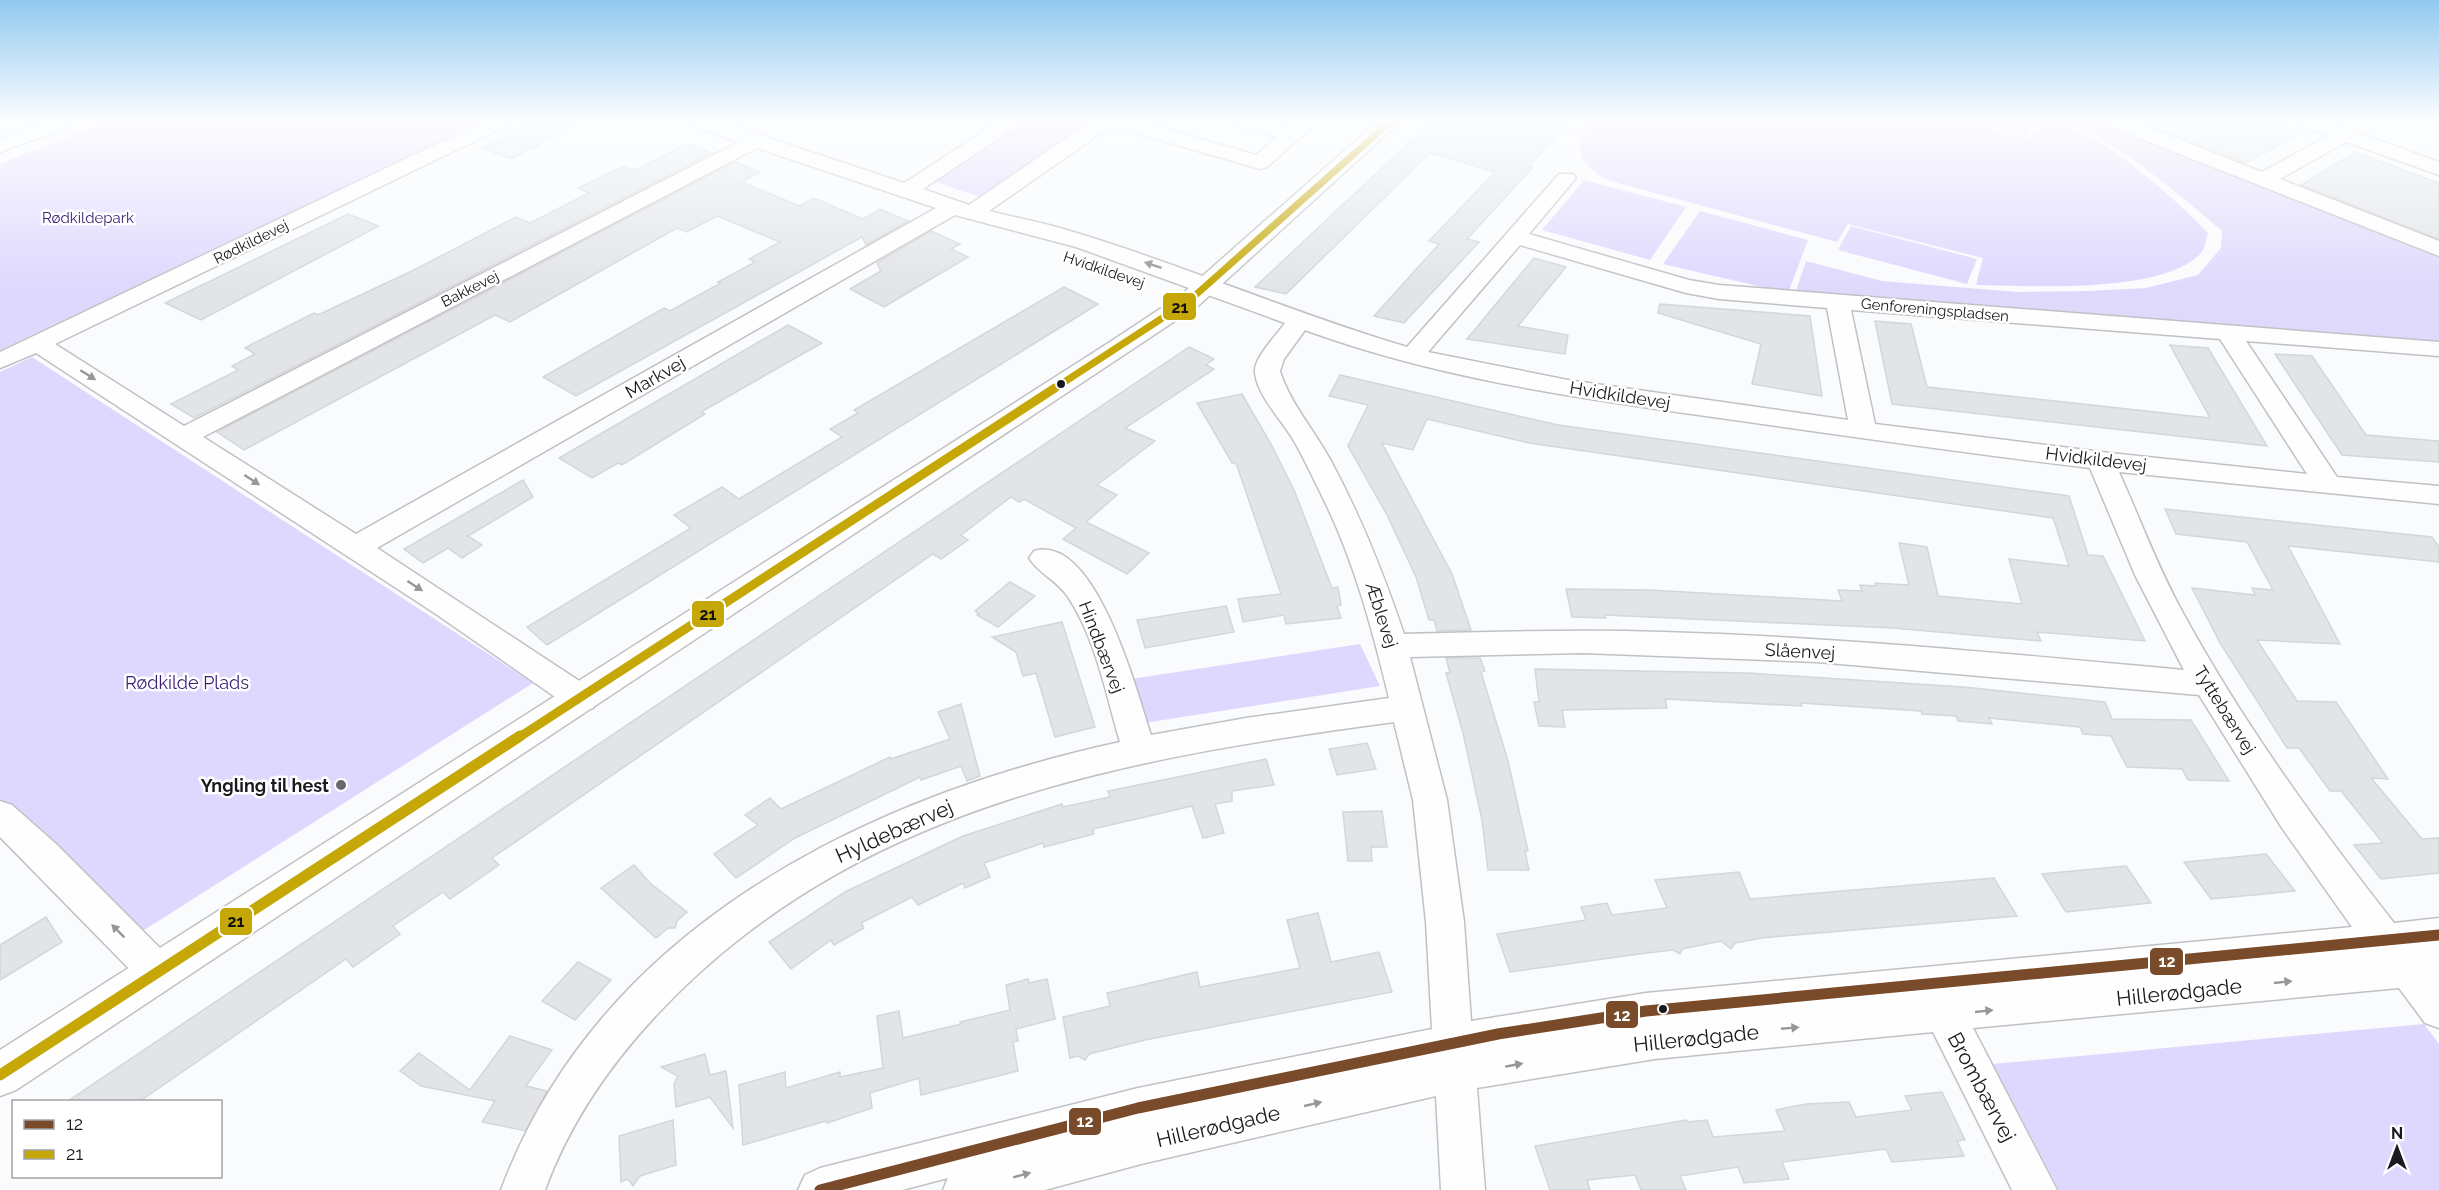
<svg xmlns="http://www.w3.org/2000/svg" width="2439" height="1190" font-family="Raleway,sans-serif">
<rect width="100%" height="100%" fill="#f9fbfd"/>
<g fill="#ded8fe">
<polygon points="109,121 484,121 0,350 0,164"/>
<polygon points="1024,121 1064,121 1073,124 1087,122 1087,125 983,198 933,181"/>
<path d="M1594,121H1957L2031,138L2038,121C2044,121 2051,120 2057,122C2099,132 2178,200 2208,233C2206,239 2205,249 2200,254C2161,294 2030,286 1976,285L1983,258L1848,224L1837,242L1607,180C1591,170 1582,164 1579,146Z"/>
<polygon points="1964,121 2034,121 2027,136"/>
<polygon points="1584,180 1686,207 1650,260 1542,230"/>
<polygon points="1700,211 1808,240 1788,293 1663,264"/>
<polygon points="1851,226 1977,259 1967,284 1838,250"/>
<polygon points="32,357 533,683 141,932 0,799 0,372"/>
<polygon points="1360,644 1380,686 1144,723 1131,679"/>
<polygon points="2424,1024 2439,1044 2439,1190 2059,1190 1993,1064"/>
</g>
<path fill="#dfd9fc" d="M2065,121H2103L2439,252V342L1796,291L1806,261L1882,281L2017,292L2089,291L2146,288L2198,275L2221,248L2222,231C2172,188 2125,148 2065,121Z"/>
<g fill="#e2e4e7" stroke="#d4d6d9" stroke-width="1.5">
<polygon points="536,121 585,121 511,159 482,148"/>
<polygon points="1432,121 1537,121 1563,128 1529,166 1533,167 1467,239 1479,242 1404,323 1374,316 1439,244 1429,241 1495,172 1430,153 1286,294 1255,287"/>
<polygon points="2274,121 2304,132 2246,163 2141,122"/>
<polygon points="688,144 712,153 194,418 171,404 238,370 232,366 255,354 245,348 254,343 314,313 318,315 414,270 516,217 530,223 589,193 578,188 624,166 635,170"/>
<polygon points="2355,152 2439,183 2439,239 2301,185"/>
<polygon points="735,162 760,172 742,182 799,206 814,198 863,219 880,209 908,221 866,245 862,237 576,396 543,377 664,308 670,311 721,283 718,282 755,262 749,259 780,242 717,216 687,232 677,228 510,322 495,315 244,450 217,432"/>
<polygon points="348,214 379,226 201,320 165,303"/>
<polygon points="931,231 960,244 951,249 968,257 884,307 850,289 881,271 877,263"/>
<polygon points="1534,258 1566,267 1518,326 1568,335 1565,354 1467,339"/>
<polygon points="1064,287 1098,304 547,645 527,627 691,528 674,515 722,487 739,499 842,437 830,429 858,413 854,410"/>
<polygon points="1660,304 1810,316 1822,396 1752,384 1761,344 1658,313"/>
<polygon points="1875,321 1911,324 1927,387 2210,418 2170,345 2208,348 2267,446 1892,404"/>
<polygon points="788,325 822,343 701,412 705,414 622,465 618,463 592,478 559,458"/>
<polygon points="1189,347 1214,359 1206,365 1214,369 1125,428 1155,441 1097,485 1117,495 1086,522 1149,553 1127,574 1063,539 1076,528 1024,499 1019,502 1011,497 961,535 968,540 941,559 933,554 492,858 499,865 450,899 443,892 393,926 400,934 353,967 346,959 140,1101 68,1101"/>
<polygon points="2275,354 2312,356 2366,435 2439,441 2439,462 2342,455"/>
<polygon points="1340,375 1558,425 2069,496 2088,555 2103,556 2145,641 2037,632 2041,641 1893,628 1605,615 1606,618 1572,617 1566,589 1650,590 1842,601 1838,590 1862,591 1860,585 1876,586 1875,583 1909,585 1899,543 1927,547 1938,596 2022,604 2009,559 2069,566 2053,518 1529,443 1427,419 1413,450 1382,443 1452,574 1471,630 1437,631 1434,620 1429,620 1416,577 1387,515 1348,446 1368,405 1329,396"/>
<polygon points="1242,394 1271,444 1294,490 1332,588 1338,587 1341,605 1337,606 1341,618 1286,624 1284,615 1243,622 1238,599 1281,594 1236,463 1232,463 1197,403"/>
<polygon points="523,480 533,497 468,536 482,545 462,558 448,548 423,563 404,549"/>
<polygon points="2165,509 2432,537 2439,547 2439,562 2288,546 2340,644 2257,640 2297,701 2336,702 2388,779 2371,778 2422,839 2439,838 2439,873 2381,879 2354,845 2383,843 2341,791 2330,791 2299,748 2287,748 2220,643 2192,588 2255,595 2252,588 2273,590 2247,542 2176,534"/>
<polygon points="1010,582 1035,596 998,627 977,615 979,614 975,611"/>
<polygon points="1226,606 1234,632 1145,648 1137,620"/>
<polygon points="1062,622 1095,727 1055,737 1036,673 1023,676 1016,652 992,637"/>
<polygon points="1446,658 1480,658 1485,671 1481,672 1508,761 1528,851 1525,851 1529,870 1488,870 1482,820 1463,733 1446,673 1450,673"/>
<polygon points="1535,669 1747,673 1964,687 2105,702 2112,719 2191,720 2229,781 2188,780 2182,769 2127,767 2111,736 2083,734 2080,727 1989,718 1992,724 1958,721 1956,716 1922,714 1921,711 1801,703 1802,706 1665,699 1667,708 1562,710 1565,727 1539,726 1534,702 1539,702"/>
<polygon points="961,704 980,776 967,781 961,766 921,780 920,777 795,838 736,878 714,854 758,825 745,815 770,798 781,809 890,757 891,759 950,739 938,712"/>
<polygon points="1367,743 1376,769 1337,775 1329,749"/>
<polygon points="1266,759 1274,785 1232,791 1232,801 1215,804 1224,833 1203,838 1192,806 1093,829 1094,834 1044,847 1043,843 984,863 990,877 965,888 963,883 918,905 912,897 861,923 864,928 834,945 831,940 791,969 769,942 845,892 963,836 1062,804 1063,807 1110,797 1108,791"/>
<polygon points="1382,811 1387,847 1371,847 1372,861 1348,861 1343,812"/>
<polygon points="2266,854 2295,891 2211,899 2184,862"/>
<polygon points="634,865 650,883 687,912 677,921 675,928 668,928 656,938 601,888"/>
<polygon points="2126,866 2151,903 2066,912 2042,874"/>
<polygon points="1739,872 1750,899 1994,878 2017,916 1761,938 1735,943 1731,949 1721,941 1682,949 1680,954 1673,950 1639,954 1510,972 1497,934 1586,920 1581,907 1607,903 1612,915 1667,908 1655,880"/>
<polygon points="1318,913 1331,962 1379,952 1392,992 1145,1040 1089,1054 1085,1060 1078,1056 1070,1058 1063,1017 1110,1006 1107,993 1197,972 1200,987 1300,968 1287,920"/>
<polygon points="46,917 62,942 0,980 0,945"/>
<polygon points="578,962 611,980 575,1020 542,1001"/>
<polygon points="1028,979 1029,983 1047,979 1055,1019 1016,1029 1018,1041 1013,1042 1018,1071 921,1095 919,1078 870,1093 872,1108 827,1123 826,1121 743,1145 739,1085 785,1072 786,1088 840,1072 840,1077 883,1068 877,1016 899,1011 903,1038 961,1024 960,1022 1010,1010 1006,985"/>
<polygon points="510,1036 552,1050 526,1086 547,1091 527,1131 482,1122 495,1101 421,1086 400,1071 419,1053 470,1090"/>
<polygon points="705,1054 710,1075 726,1071 733,1128 710,1097 676,1107 674,1084 678,1076 661,1067"/>
<polygon points="1942,1092 1965,1140 1957,1141 1964,1156 1892,1162 1886,1149 1782,1162 1789,1179 1744,1183 1738,1167 1680,1176 1686,1190 1641,1190 1635,1175 1587,1180 1590,1190 1550,1190 1535,1146 1686,1120 1689,1122 1707,1120 1713,1137 1785,1131 1776,1110 1806,1104 1849,1102 1856,1117 1912,1110 1905,1096"/>
<polygon points="673,1120 676,1165 640,1176 633,1186 628,1179 621,1182 619,1136"/>
</g>
<g fill="none" stroke-linecap="round" stroke-linejoin="round">
<g stroke="#bfc1c4" stroke-width="3">
<g id="minor">
<polygon points="47,121 76,121 73,125 0,152 0,139"/>
<path d="M485,121H511L508,125L55,344L184,426L739,142L690,125L687,121H718L904,183L1000,121H1024L923,189L969,205L1091,121H1139L1256,155L1277,137L1235,125L1232,121H1265L1288,128L1295,121H1310L1313,125L1310,129L1267,167L1260,169L1111,126L989,211C1012,217 1036,221 1060,228C1177,262 1289,312 1407,347L1559,174H1573L1576,178L1529,234L1689,280L1719,285L2439,342V356L2246,341L2337,477L2439,486V504L2119,472C2140,519 2158,568 2183,613C2243,723 2317,825 2394,923L2439,918V1028L2425,1023L2399,988L1973,1028L2057,1190H2012L1933,1032L1655,1059L1477,1088L1485,1190H1441L1436,1096L1141,1164L1045,1190H943L948,1178L902,1190H798L805,1175L820,1168L1138,1088L1432,1029L1426,922L1413,800L1394,722C1134,757 874,801 679,992C621,1049 573,1113 545,1190H501C598,929 863,798 1120,742C1106,695 1096,639 1068,597C1058,581 1039,574 1029,558L1034,551C1096,533 1137,693 1151,735L1246,718L1389,698C1373,632 1355,564 1325,502C1315,482 1305,460 1294,441C1282,420 1258,397 1255,373C1253,358 1277,335 1285,323L1076,247L955,215L377,548L593,690L598,699L593,708L582,711L571,708L436,614L36,353L0,368V352ZM757,148L936,208L356,534L203,437ZM1520,245L1686,293L1719,299L1827,308L1848,420L1568,380L1428,352ZM1851,310L2220,339L2307,474L2110,453L1875,424ZM1305,330C1436,378 1575,398 1713,417C1839,435 1964,453 2090,468L2135,575L2184,670C2010,654 1837,637 1663,632C1576,629 1490,632 1404,634C1384,575 1362,519 1332,463C1316,432 1290,404 1280,371L1284,359ZM1583,653L1817,662L2199,695L2282,828L2352,927L1646,993L1471,1021L1464,922L1447,800L1410,657Z"/>
<polygon points="1558,121 1592,121 1587,128 1580,130 1561,125"/>
<polygon points="2103,121 2132,121 2262,172 2328,136 2300,125 2297,121 2326,121 2439,162 2439,175 2346,142 2280,179 2439,241 2439,256 2106,125"/>
<polygon points="0,801 12,805 55,843 173,961 178,973 173,985 159,990 145,985 0,837"/>
</g>
</g>
<g stroke="#bfc1c4" stroke-width="3">
<polygon id="major" points="1378,121 1401,121 1199,305 16,1090 0,1096 0,1050 1110,342 1181,295"/>
</g>
<use href="#minor" fill="#fefeff" fill-rule="evenodd"/>
<use href="#major" fill="#fefeff" fill-rule="evenodd"/>
<g stroke="#fff" stroke-width="16">
<polyline id="bus-1" points="820,1190 1138,1108 1498,1034 1646,1011 2439,935"/>
</g>
<g stroke="#fff" stroke-width="10">
<polyline id="bus-2-far2" points="1052,390 1190,300 1391,121"/>
</g>
<g stroke="#fff" stroke-width="14">
<polyline id="bus-2-far1" points="518,738 1055,388"/>
</g>
<g stroke="#fff" stroke-width="16">
<polyline id="bus-2" points="0,1075 520,736"/>
</g>
<use href="#bus-1" stroke="#7a4b2a" stroke-width="11"/>
<use href="#bus-2-far2" stroke="#c5a808" stroke-width="7"/>
<use href="#bus-2-far1" stroke="#c5a808" stroke-width="9"/>
<use href="#bus-2" stroke="#c5a808" stroke-width="11"/>
</g>
<defs><path id="oneway-solid" d="M-6-.8H1V-3.2L6.5 0L1 3.2V.8H-6Z" transform="scale(1.5)"/></defs>
<g fill="#96979a">
<use href="#oneway-solid" transform="translate(1153 265) rotate(-162)"/>
<use href="#oneway-solid" transform="translate(88 375) rotate(32)"/>
<use href="#oneway-solid" transform="translate(252 480) rotate(33)"/>
<use href="#oneway-solid" transform="translate(415 586) rotate(33)"/>
<use href="#oneway-solid" transform="translate(118 931) rotate(-135)"/>
<use href="#oneway-solid" transform="translate(2283 982) rotate(-6)"/>
<use href="#oneway-solid" transform="translate(1984 1011) rotate(-6)"/>
<use href="#oneway-solid" transform="translate(1790 1028) rotate(-5)"/>
<use href="#oneway-solid" transform="translate(1514 1065) rotate(-10)"/>
<use href="#oneway-solid" transform="translate(1313 1104) rotate(-13)"/>
<use href="#oneway-solid" transform="translate(1022 1175) rotate(-15)"/>
</g>
<linearGradient id="sky" x2="0" y2="1"><stop stop-color="#91c9f0"/><stop offset="0.42" stop-color="#fcfdfe"/><stop offset="1" stop-color="#fcfdfe" stop-opacity="0"/></linearGradient>
<rect width="2439" height="288" fill="url(#sky)"/>
<g fill="#181a1e" stroke="#fff" stroke-width="2">
<circle cx="1061" cy="384" r="5"/>
<circle cx="1663" cy="1009" r="5"/>
</g>
<circle fill="#67696c" stroke="#fff" stroke-width="2" cx="341" cy="785" r="6"/>
<g text-anchor="middle" dominant-baseline="central" stroke-width="5" stroke-linejoin="round" paint-order="stroke">
<g font-size="15" fill="#3c1e74" stroke="#fff">
<text x="88" y="218">Rødkildepark</text>
</g>
<g font-size="15" fill="#181a1e" stroke="#fff">
<text transform="translate(251 242) rotate(-26)">Rødkildevej</text>
<text transform="translate(1104 270) rotate(19)">Hvidkildevej</text>
<text transform="translate(470 289) rotate(-27)">Bakkevej</text>
<text transform="translate(1935 310) rotate(5)">Genforeningspladsen</text>
</g>
<g font-size="18" fill="#181a1e" stroke="#fff">
<text transform="translate(655 377) rotate(-30)">Markvej</text>
<text transform="translate(1620 395) rotate(9)">Hvidkildevej</text>
<text transform="translate(2096 459) rotate(7)">Hvidkildevej</text>
<text transform="translate(1382 615) rotate(72)">Æblevej</text>
<text transform="translate(1102 647) rotate(69)">Hindbærvej</text>
<text transform="translate(1800 651) rotate(3)">Slåenvej</text>
<text transform="translate(2225 710) rotate(58)">Tyttebærvej</text>
</g>
<g font-size="18" fill="#3c1e74" stroke="#fff">
<text x="187" y="682">Rødkilde Plads</text>
</g>
<g font-size="18" font-weight="bold" fill="#181a1e" stroke="#fff" text-anchor="end">
<text x="329" y="785">Yngling til hest</text>
</g>
<g font-size="21" fill="#181a1e" stroke="#fff">
<text transform="translate(894 831) rotate(-24)">Hyldebærvej</text>
<text transform="translate(2179 992) rotate(-6)">Hillerødgade</text>
<text transform="translate(1696 1038) rotate(-6)">Hillerødgade</text>
<text transform="translate(1982 1087) rotate(62)">Brombærvej</text>
<text transform="translate(1218 1126) rotate(-13)">Hillerødgade</text>
</g>
</g>
<g stroke="#fff" stroke-width="2">
<rect x="1162" y="292" width="35" height="29" rx="6" fill="#c5a808"/>
<rect x="691" y="600" width="34" height="28" rx="6" fill="#c5a808"/>
<rect x="219" y="907" width="34" height="29" rx="6" fill="#c5a808"/>
<rect x="2149" y="947" width="35" height="29" rx="6" fill="#7a4b2a"/>
<rect x="1605" y="1000" width="34" height="29" rx="6" fill="#7a4b2a"/>
<rect x="1068" y="1107" width="34" height="29" rx="6" fill="#7a4b2a"/>
</g>
<g font-size="16" text-anchor="middle" font-weight="bold" fill="#fff">
<text x="2167" y="967">12</text>
<text x="1622" y="1021">12</text>
<text x="1085" y="1127">12</text>
</g>
<g font-size="16" text-anchor="middle" font-weight="bold" fill="#111">
<text x="1180" y="313">21</text>
<text x="708" y="620">21</text>
<text x="236" y="927">21</text>
</g>
<rect x="12" y="1100" width="210" height="78" fill="#ffffff" stroke="#a3a3a5" stroke-width="1.5"/>
<rect x="24" y="1120" width="30" height="9" fill="#7a4b2a" stroke="#a3a3a5" stroke-width="1.5"/>
<text x="66" y="1130" font-size="18" fill="#181a1e">12</text>
<rect x="24" y="1150" width="30" height="9" fill="#c5a808" stroke="#a3a3a5" stroke-width="1.5"/>
<text x="66" y="1160" font-size="18" fill="#181a1e">21</text>
<g transform="translate(2397 1148)" stroke="#ffffff" stroke-width="4.5" paint-order="stroke">
<path d="M0-4.5L10 22L0 15L-10 22Z" fill="#181a1e"/>
<text y="-9" font-size="16" font-weight="bold" text-anchor="middle" fill="#181a1e">N</text>
</g>
</svg>
